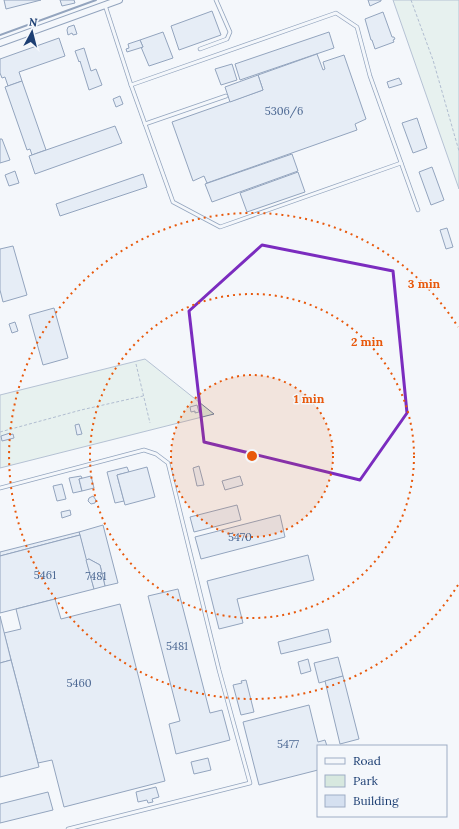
<svg xmlns="http://www.w3.org/2000/svg" width="459" height="829" font-family="Lora,serif">
<rect width="100%" height="100%" fill="#f4f7fb"/>
<g fill="#d7e8df" stroke="#687fa3">
<polygon points="393,0 459,0 459,189"/>
<polygon points="145,359 214,414 0,468 0,395"/>
</g>
<g fill="#d5e0f0" stroke="#1d3f73">
<polygon points="4,0 41,0 6,9"/>
<polygon points="60,0 74,0 75,3 62,6"/>
<polygon points="368,0 381,0 381,1 370,6"/>
<polygon points="212,11 221,35 179,50 171,26"/>
<polygon points="383,12 392,37 394,37 395,39 393,40 394,42 375,49 372,40 371,40 365,19"/>
<polygon points="74,25 77,34 73,35 72,33 68,35 67,30 68,27"/>
<polygon points="163,32 173,58 149,66 141,47 143,47 140,40"/>
<polygon points="329,32 334,48 240,80 235,64"/>
<polygon points="59,38 65,56 19,72 22,81 8,86 5,77 2,78 0,73 0,59"/>
<polygon points="140,40 143,47 127,52 126,49 129,48 128,44"/>
<polygon points="84,48 91,71 96,69 102,85 89,90 80,61 79,62 75,51"/>
<polygon points="317,54 323,70 325,69 323,62 344,55 366,119 355,124 357,130 207,183 204,176 193,181 172,122 263,90 258,75"/>
<polygon points="232,64 237,80 221,85 215,69"/>
<polygon points="258,75 263,90 230,102 225,87"/>
<polygon points="399,78 402,84 389,88 387,82"/>
<polygon points="22,81 46,150 32,155 30,149 27,150 5,87"/>
<polygon points="120,96 123,104 116,107 113,99"/>
<polygon points="417,118 427,148 413,153 402,123"/>
<polygon points="115,126 122,143 35,174 29,156"/>
<polygon points="0,139 2,139 10,160 0,163"/>
<polygon points="292,154 298,171 212,202 205,184"/>
<polygon points="432,167 444,200 431,205 419,172"/>
<polygon points="15,171 19,183 9,186 5,175"/>
<polygon points="298,172 305,192 247,212 240,193"/>
<polygon points="143,174 147,187 60,216 56,204"/>
<polygon points="447,228 453,247 446,249 440,230"/>
<polygon points="13,246 27,295 3,302 0,290 0,249"/>
<polygon points="54,308 68,358 43,365 29,315"/>
<polygon points="15,322 18,331 12,333 9,324"/>
<polygon points="197,405 199,412 195,413 195,411 191,412 190,407"/>
<polygon points="79,424 82,434 77,435 75,425"/>
<polygon points="10,433 10,435 13,434 14,438 2,441 1,436"/>
<polygon points="199,466 204,485 197,486 193,468"/>
<polygon points="127,467 129,472 117,475 124,501 115,503 107,472"/>
<polygon points="147,467 155,497 125,505 117,475"/>
<polygon points="81,476 82,478 79,479 82,491 73,493 69,478"/>
<polygon points="91,476 94,488 82,491 79,479"/>
<polygon points="240,476 243,485 225,490 222,481"/>
<polygon points="62,484 66,499 57,501 53,486"/>
<polygon points="93,496 96,500 95,503 91,504 88,501 89,498"/>
<polygon points="237,505 241,520 194,532 190,517"/>
<polygon points="70,510 71,515 62,518 61,512"/>
<polygon points="280,515 285,537 201,559 195,537"/>
<polygon points="103,525 118,583 105,586 100,565 89,559 86,560 79,532"/>
<polygon points="79,532 80,535 0,556 0,552"/>
<polygon points="80,535 94,589 0,613 0,556"/>
<polygon points="308,555 314,580 237,599 243,623 219,629 207,581"/>
<polygon points="89,559 100,565 105,586 94,589 86,560"/>
<polygon points="178,589 210,713 222,710 230,740 176,754 169,724 180,721 148,596"/>
<polygon points="55,599 61,619 120,604 165,781 64,807 52,760 38,763 4,633 21,629 16,609"/>
<polygon points="0,616 11,660 0,663"/>
<polygon points="328,629 331,642 281,654 278,642"/>
<polygon points="338,657 343,676 319,683 314,663"/>
<polygon points="308,659 311,671 301,674 298,662"/>
<polygon points="11,660 39,767 0,777 0,663"/>
<polygon points="343,676 359,739 340,744 325,681"/>
<polygon points="246,680 254,712 241,715 233,685 242,683 241,681"/>
<polygon points="309,705 318,742 325,740 327,746 318,746 318,770 259,785 243,722"/>
<polygon points="208,758 211,770 194,774 191,762"/>
<polygon points="156,787 159,797 152,799 153,802 148,803 147,800 138,802 136,792"/>
<polygon points="48,792 53,810 0,823 0,804"/>
</g>
<g fill="none" stroke-linecap="round" stroke-linejoin="round">
<g stroke="#1d3f73" stroke-width="4.5">
<g id="lane">
<polyline points="105,5 131,85 336,13 357,27 370,76 418,210"/>
<polyline points="200,49 227,39 230,32 216,0"/>
<polyline points="131,85 173,202 220,227 401,163"/>
<polyline points="145,124 226,96"/>
<polyline points="0,488 144,450 156,454 168,463 219,670 250,783 68,829"/>
</g>
</g>
<g stroke="#1d3f73" stroke-width="8">
<polyline id="street" points="0,43 119,0"/>
</g>
<g stroke="#5e769c" stroke-width="1" stroke-dasharray="3 2" stroke-linecap="butt">
<polyline points="411,0 433,60 459,151"/>
<polyline points="136,364 150,423"/>
<polyline points="0,432 81,410 143,396"/>
</g>
<use href="#lane" stroke="#f4f7fb" stroke-width="3"/>
<use href="#street" stroke="#f4f7fb" stroke-width="6"/>
<polyline stroke="#1d3f73" stroke-width="2" points="0,35 96,0"/>
</g>
<path d="M0 0H459V829H0ZM262,245L393,271L407,413L360,480L204,442L189,311Z" fill="#f4f7fb" fill-opacity=".55" fill-rule="evenodd"/>
<path fill="none" stroke="#7b2cbf" stroke-width="3" stroke-linejoin="round" d="M262,245L393,271L407,413L360,480L204,442L189,311Z"/>
<circle cx="252" cy="456" r="81" fill="#e8590c" fill-opacity=".12"/>
<g fill="none" stroke="#e8590c" stroke-width="2" stroke-dasharray="2 4">
<circle cx="252" cy="456" r="81"/>
<circle cx="252" cy="456" r="162"/>
<path d="M458 585A243 243 0 1 1 458 327"/>
</g>
<g text-anchor="middle" dominant-baseline="central" stroke-width="3" stroke-linejoin="round" paint-order="stroke">
<g font-size="11" fill="#4b6792">
<text x="284" y="111">5306/6</text>
<text x="240" y="537">5470</text>
<text x="45" y="575">5461</text>
<text x="96" y="576">7481</text>
<text x="177" y="646">5481</text>
<text x="79" y="683">5460</text>
<text x="288" y="744">5477</text>
</g>
</g>
<circle cx="252" cy="456" r="6" fill="#e8590c" stroke="#f4f7fb" stroke-width="2"/>
<g font-size="12" text-anchor="middle" font-weight="bold" fill="#e8590c" stroke="#f4f7fb" stroke-width="3" stroke-linejoin="round" paint-order="stroke">
<text x="424" y="288">3 min</text>
<text x="367" y="346">2 min</text>
<text x="309" y="403">1 min</text>
</g>
<rect x="317" y="745" width="130" height="72" fill="#f4f7fb" stroke="#9eadc5"/>
<rect x="325" y="758" width="20" height="6" fill="#f4f7fb" stroke="#9eadc5"/>
<text x="353" y="765" font-size="12" fill="#1d3f73">Road</text>
<rect x="325" y="775" width="20" height="12" fill="#d7e8df" stroke="#9eadc5"/>
<text x="353" y="785" font-size="12" fill="#1d3f73">Park</text>
<rect x="325" y="795" width="20" height="12" fill="#d5e0f0" stroke="#9eadc5"/>
<text x="353" y="805" font-size="12" fill="#1d3f73">Building</text>
<g transform="translate(32 32) rotate(7)" stroke="#f4f7fb" stroke-width="3" paint-order="stroke">
<path d="M0-3L7 15L0 10L-7 15Z" fill="#1d3f73"/>
<text y="-6" font-size="11" font-weight="bold" text-anchor="middle" fill="#1d3f73">N</text>
</g>
</svg>
